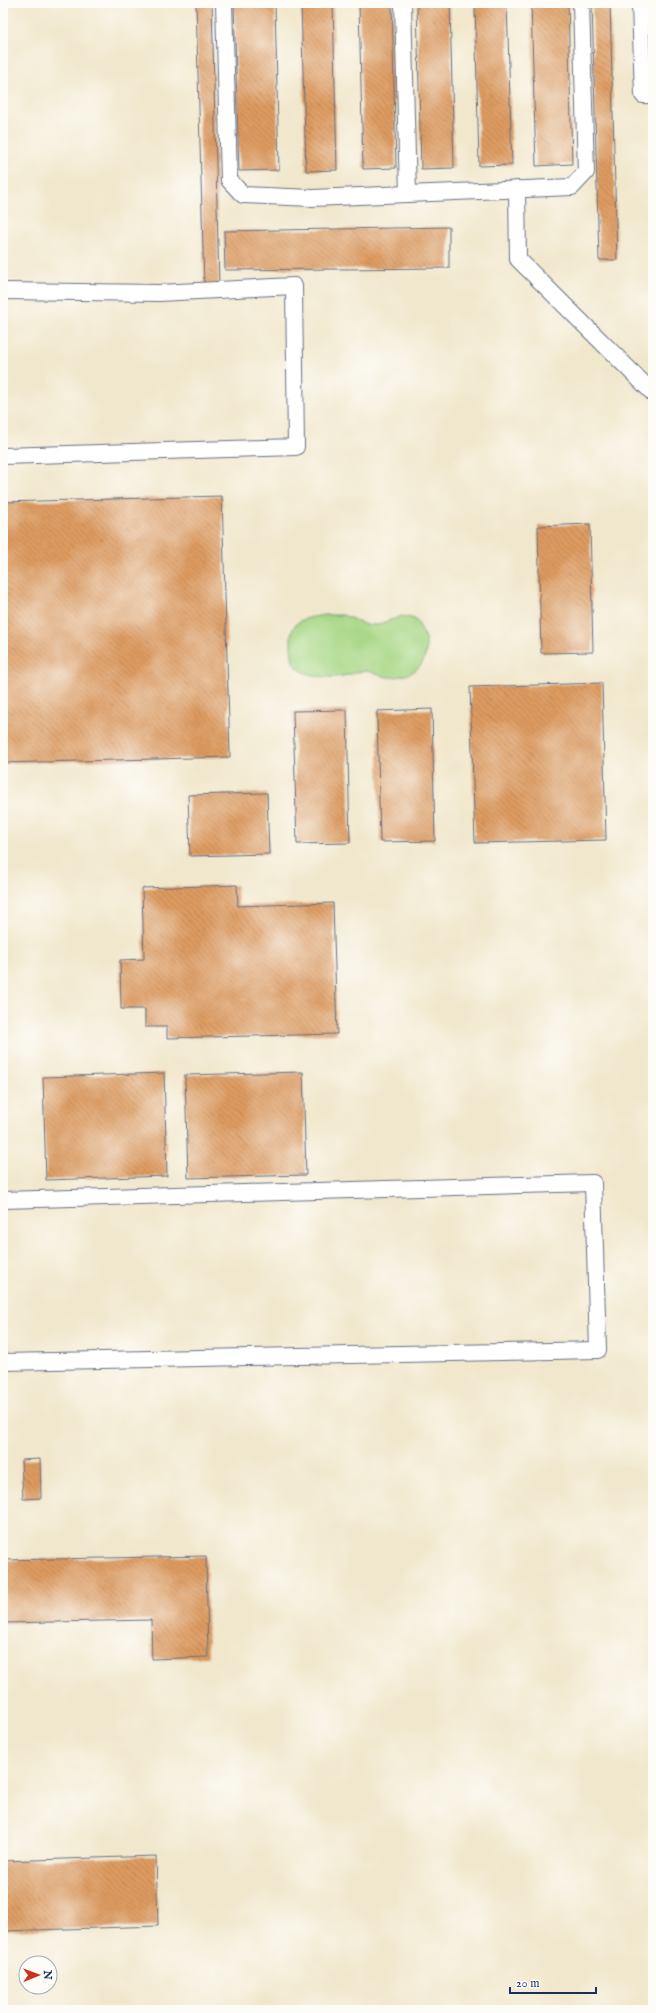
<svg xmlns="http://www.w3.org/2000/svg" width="656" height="2013" font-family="'IM FELL English',serif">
<defs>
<pattern id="building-back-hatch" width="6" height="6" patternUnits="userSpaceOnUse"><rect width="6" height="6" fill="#de9b61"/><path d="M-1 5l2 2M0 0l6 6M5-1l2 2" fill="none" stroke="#b37f53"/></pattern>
</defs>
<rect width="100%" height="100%" fill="#fdfcf7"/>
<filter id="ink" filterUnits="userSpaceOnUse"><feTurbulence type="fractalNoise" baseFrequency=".025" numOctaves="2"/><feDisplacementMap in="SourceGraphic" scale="8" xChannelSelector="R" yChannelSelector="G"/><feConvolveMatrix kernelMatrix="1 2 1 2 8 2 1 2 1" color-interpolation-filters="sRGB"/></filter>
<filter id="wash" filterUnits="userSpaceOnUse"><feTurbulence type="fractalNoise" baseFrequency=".012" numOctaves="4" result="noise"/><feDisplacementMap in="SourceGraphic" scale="16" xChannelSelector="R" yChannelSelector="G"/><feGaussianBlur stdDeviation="0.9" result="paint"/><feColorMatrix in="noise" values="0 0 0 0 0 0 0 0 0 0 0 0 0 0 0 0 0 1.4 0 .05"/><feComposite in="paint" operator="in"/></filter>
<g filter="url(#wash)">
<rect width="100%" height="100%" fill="#f1e7cc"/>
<path fill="#a7d785" stroke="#618372" d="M324,615H343L366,625H377L402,616L415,619C434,644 430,675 393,677C383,678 375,672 366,671C357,671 351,675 342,676C328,679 302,676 294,664C291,658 291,643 291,636C293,618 309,618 324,615Z"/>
<g id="blocks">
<g fill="url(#building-back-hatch)">
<polygon points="196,3 212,3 219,285 204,285"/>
<polygon points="234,3 275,3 279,170 239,171"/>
<polygon points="301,3 333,3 337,170 306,171"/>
<polygon points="359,3 392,3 396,168 363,169"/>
<polygon points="417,3 450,3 454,168 421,169"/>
<polygon points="475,3 507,3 512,165 479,166"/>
<polygon points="531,3 568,3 572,164 536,166"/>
<polygon points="592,3 610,3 617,260 599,260"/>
<polygon points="449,227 449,268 225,270 224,231"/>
<polygon points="222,496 230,757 3,763 3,502"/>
<polygon points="590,524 593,652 541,653 538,526"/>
<polygon points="602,683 606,840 475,843 470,687"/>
<polygon points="432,709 435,841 380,842 377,711"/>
<polygon points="347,710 350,843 297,844 293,711"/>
<polygon points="267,793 269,854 190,856 188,795"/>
<polygon points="237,885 238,906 333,903 337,1034 167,1038 167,1027 145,1027 145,1009 121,1009 120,960 144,959 142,888"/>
<polygon points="303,1072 306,1175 188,1178 185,1075"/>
<polygon points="164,1073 167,1176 46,1180 43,1077"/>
<polygon points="40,1459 41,1498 23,1499 21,1460"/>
<polygon points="206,1556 208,1657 152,1659 151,1620 3,1623 3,1560"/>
<polygon points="156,1856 158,1926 5,1931 5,1963 3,1963 3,1861"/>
</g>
</g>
</g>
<g filter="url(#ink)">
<use href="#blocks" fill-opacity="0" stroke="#666f84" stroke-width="1"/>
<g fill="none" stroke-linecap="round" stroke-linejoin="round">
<g stroke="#666f84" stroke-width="18">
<g id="service">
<polyline points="224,3 229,180 243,195 312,198 572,187 586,172 581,3"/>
<polyline points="403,3 408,194"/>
<polyline points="640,3 643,95 653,95"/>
<polyline points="517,189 518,259 653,393"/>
<polyline points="3,291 159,293 294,286 296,447 3,456"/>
<polyline points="3,1200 593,1183 598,1350 3,1362"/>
</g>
</g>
<use href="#service" stroke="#fff" stroke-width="16"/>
</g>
</g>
<rect width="656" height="2013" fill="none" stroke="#fdfcf7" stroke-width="16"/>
<g transform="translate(38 1975) rotate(89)"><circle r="19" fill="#fdfcf7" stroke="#a3aaba"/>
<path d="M0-3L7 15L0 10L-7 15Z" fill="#c8321e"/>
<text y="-6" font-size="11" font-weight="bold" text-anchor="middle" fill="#1b2f5e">N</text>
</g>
<path d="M510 1987v6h86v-6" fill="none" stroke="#1b2f5e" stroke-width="2"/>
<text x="516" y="1987" font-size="12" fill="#1b2f5e" stroke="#fdfcf7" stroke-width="3" paint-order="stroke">20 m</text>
</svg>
